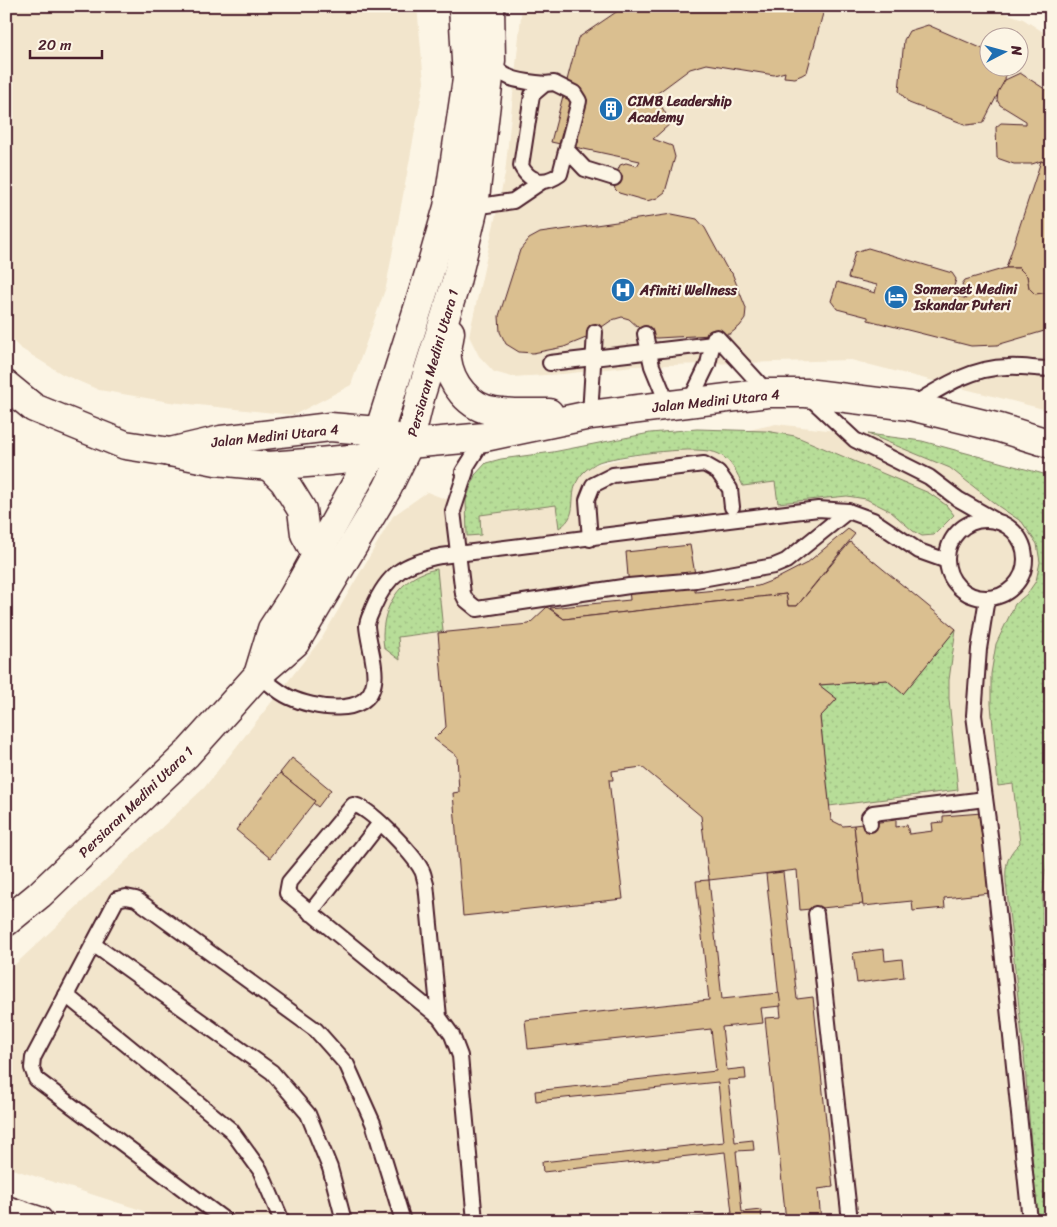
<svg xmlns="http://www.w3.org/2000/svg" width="1057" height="1227" font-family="Sriracha,sans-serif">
<defs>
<pattern id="grass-dots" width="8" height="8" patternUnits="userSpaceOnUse" patternTransform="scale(1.25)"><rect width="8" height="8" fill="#b7dd98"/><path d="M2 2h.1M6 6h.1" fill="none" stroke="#9fbd83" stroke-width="1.8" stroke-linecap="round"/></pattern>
</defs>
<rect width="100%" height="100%" fill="#fcf5e5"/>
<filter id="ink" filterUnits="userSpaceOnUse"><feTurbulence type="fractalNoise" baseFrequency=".02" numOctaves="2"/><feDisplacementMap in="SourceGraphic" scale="10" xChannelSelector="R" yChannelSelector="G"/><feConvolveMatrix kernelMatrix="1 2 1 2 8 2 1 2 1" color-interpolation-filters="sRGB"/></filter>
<g filter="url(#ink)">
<g fill="#f2e5cc" fill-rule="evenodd">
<polygon points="6,6 417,6 424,82 386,287 351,385 294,415 170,402 99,390 62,374 20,348 6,334"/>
<path d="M522,6H985L1023,19L1051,37V411L851,360L633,366L563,374L512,377L494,372L479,356L469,336L505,174ZM990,38H1020V68H990Z"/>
<polygon points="776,424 922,441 1051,476 1051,1221 158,1221 141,1210 6,1167 6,973 204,788 322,638 393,516 427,492 445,499"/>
</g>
<g fill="url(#grass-dots)" stroke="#807e62">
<path d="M697,429L766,431L795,436L929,493L946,505L954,515L934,535L922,536L913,531L890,511L866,499L847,496L778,503L775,482L743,486C737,473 732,461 719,454C700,444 624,455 602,461C597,462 590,467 586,470C562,491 584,513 559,528L556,505L480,515L481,535L467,536L466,500L475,475L486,463L501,459L553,452L650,433Z"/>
<path d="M868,434L922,441L1051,476V848C1033,906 1048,970 1051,1030C1053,1093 1051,1157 1051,1221H1037L1025,1066L1006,882C1005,865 1007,855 1020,843L1013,784L998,786L991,704V674L996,644L1015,604L1027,594L1036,581L1040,562L1037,544L1022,522L998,506L950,468Z"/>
<path d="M437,569L443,631L398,637L400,660L384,648C378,611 399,575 437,569Z"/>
<polygon points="956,629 949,680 949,699 958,790 829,806 820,717 837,699 819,685 887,680 903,693"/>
</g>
<g fill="#dabf90" stroke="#4a1f2b">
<polygon points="625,6 825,6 807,72 802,75 795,78 784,77 785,72 774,75 707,64 690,69 655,95 671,123 653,139 672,146 675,157 665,192 657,198 647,201 619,193 615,189 613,182 620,165 626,163 637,166 640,161 551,142 578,38"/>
<polygon points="928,25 990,52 990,68 1006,68 1005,80 983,123 967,125 909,103 899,91 904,40 909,31"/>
<polygon points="1020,73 1051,93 1051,165 1041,161 1032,164 1014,164 997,158 996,127 1001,123 1026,124 1026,121 1000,105 997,100 998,92 1005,80"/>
<polygon points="1041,161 1051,165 1051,292 1040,295 1035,294 1029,288 1027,276 1019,268 1006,268"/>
<polygon points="672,214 697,219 705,228 726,267 732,273 746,308 745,319 740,326 730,334 657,338 649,337 629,319 622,317 612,320 586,338 564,347 533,353 519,352 506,344 500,332 499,316 520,250 529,239 540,233"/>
<polygon points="868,248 952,273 956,279 952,294 967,299 962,284 965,280 1006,268 1019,268 1027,276 1029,288 1035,294 1051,292 1051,329 997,345 971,346 868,320 868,317 837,309 831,301 837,282 875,293 877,285 848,278 855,252"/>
<polygon points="848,529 855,534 797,606 788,606 786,594 564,619 550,608 630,600 626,552 690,545 696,580 695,592 758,586 776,579 807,563"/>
<polygon points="850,542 956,629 903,694 887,680 819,685 837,699 820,717 831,820 843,826 854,825 863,904 800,910 797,870 709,880 701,816 642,767 612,771 613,780 609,780 623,899 463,916 453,793 459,792 457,756 434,739 446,727 438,633 529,624 547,607 564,619 786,594 788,606 797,606"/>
<polygon points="292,758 331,790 318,807 313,803 315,801 280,773"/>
<polygon points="280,773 315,801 270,858 236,830"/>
<polygon points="982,813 990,893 944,898 945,908 913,911 912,901 863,906 854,825 896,820 896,827 907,825 909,834 933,831 932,823 943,822 943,816"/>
<polygon points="783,872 797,999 813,997 833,1187 818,1189 821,1221 786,1221 765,1018 781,1017 766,874"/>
<polygon points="709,880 722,999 779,993 781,1006 761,1008 763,1023 722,1027 727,1070 745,1068 746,1079 728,1080 735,1142 753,1140 754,1150 736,1151 742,1212 761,1210 762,1221 658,1221 732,1213 725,1152 543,1172 542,1162 724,1142 718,1082 536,1101 535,1091 716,1071 711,1029 528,1049 525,1020 709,1000 696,881"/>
<polygon points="884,949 885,961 902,959 904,977 857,983 853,953"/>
</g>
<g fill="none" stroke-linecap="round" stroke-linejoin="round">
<g stroke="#4a1f2b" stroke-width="18">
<g id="lane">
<path d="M491,60C503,82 523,81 545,84"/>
<path d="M554,83L574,93L579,101L560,174C545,185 530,183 521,166L532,95L545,84Z"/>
<polyline points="567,150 585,169 614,178"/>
<polyline points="474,207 513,201 541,182"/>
<polyline points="645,334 652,366 668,405"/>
<polyline points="717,337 768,393"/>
<polyline points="550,363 722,343"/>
<polyline points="808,396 855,440 929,477 958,499 995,520"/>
<polyline points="689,403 708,364 714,338"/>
<path d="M911,406C940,388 972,367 1008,367C1022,366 1036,369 1051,369"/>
<polyline points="590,415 595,332"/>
<polyline points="485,437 463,472 466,471 453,511 463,594 466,600 477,609 629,586 696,580 774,566 786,561 848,511"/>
<circle cx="986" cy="559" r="39"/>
<polyline points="590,539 587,500 593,485 613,475 704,464 718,472 730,489 732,507"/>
<polyline points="987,598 979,649 974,715 991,843 1030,1221"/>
<path d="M258,675C268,682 278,692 289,697C312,708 369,719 374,682C377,667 368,642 367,626C367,620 371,614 373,608C388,573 405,563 441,556L818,509L848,511L873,520L919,551L947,561"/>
<polyline points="870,824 869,817 873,813 985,799"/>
<polyline points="310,913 380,823"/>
<polyline points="816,914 850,1221"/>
<polyline points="93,944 272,1072 308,1114 330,1168 344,1221"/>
<polyline points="66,995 231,1130 260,1170 282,1221"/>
<path d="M439,1017L426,884C424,879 424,873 421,869C414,855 367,804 353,805L289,882L287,893L439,1017L452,1035L460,1056L475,1221"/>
<polyline points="226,1221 36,1079 32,1068 33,1058 117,899 126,897 136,899 316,1030 347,1065 373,1123 403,1221"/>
</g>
</g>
<g stroke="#4a1f2b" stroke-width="31">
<g id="street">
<path d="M450,332C449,341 446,351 447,359C450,383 469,408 494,411C512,414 531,413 549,413"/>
<polyline points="6,385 34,408 125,445 170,452 221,440 330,427 378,431 394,437"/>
<polyline points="170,452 216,461 269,466 319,462 371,457 409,444 485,437 590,415 768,393 806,393 910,406 1000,428 1051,444"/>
<polyline points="269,466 284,481 302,510 305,534 316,554"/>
<polyline points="258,675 272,629 293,597 371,457 428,277 448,207 467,79 463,6"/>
<polyline points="6,922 39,895 187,754 258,675 295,643 387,489 409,444 421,394 456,282 474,207 491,60 490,6"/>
</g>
</g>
<g stroke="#4a1f2b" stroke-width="31">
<polyline id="secondary" points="6,1210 39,1221"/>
</g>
<use href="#lane" stroke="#fcf5e5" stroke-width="14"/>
<use href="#street" stroke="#fcf5e5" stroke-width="28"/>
<use href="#secondary" stroke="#fcf5e5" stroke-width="28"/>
</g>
</g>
<defs>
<g id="building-disc" transform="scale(1.25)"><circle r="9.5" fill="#1f6fb2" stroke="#fcf5e5"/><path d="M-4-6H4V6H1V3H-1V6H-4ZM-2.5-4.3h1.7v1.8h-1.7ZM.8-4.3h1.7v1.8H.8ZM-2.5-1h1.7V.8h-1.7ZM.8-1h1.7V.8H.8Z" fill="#fff"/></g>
<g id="hospital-disc" transform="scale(1.25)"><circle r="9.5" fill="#1f6fb2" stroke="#fcf5e5"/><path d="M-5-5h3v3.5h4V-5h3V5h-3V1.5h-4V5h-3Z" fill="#fff"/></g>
<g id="hotel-disc" transform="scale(1.25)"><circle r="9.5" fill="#1f6fb2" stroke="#fcf5e5"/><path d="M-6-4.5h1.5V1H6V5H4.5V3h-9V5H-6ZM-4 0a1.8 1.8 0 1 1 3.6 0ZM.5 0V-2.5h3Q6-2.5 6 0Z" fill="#fff"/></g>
</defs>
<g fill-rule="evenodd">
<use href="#building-disc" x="611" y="109"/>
<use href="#hospital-disc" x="623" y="290"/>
<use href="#hotel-disc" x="896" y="297"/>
</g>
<g text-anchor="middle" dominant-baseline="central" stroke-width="4.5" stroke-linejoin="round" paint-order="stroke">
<g font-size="14" font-weight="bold" fill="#4a1f2b" stroke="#fcf5e5" text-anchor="start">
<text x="628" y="101">CIMB Leadership<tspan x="628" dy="16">Academy</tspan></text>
<text x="914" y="289">Somerset Medini<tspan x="914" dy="16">Iskandar Puteri</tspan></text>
<text x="640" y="290">Afiniti Wellness</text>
</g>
<g font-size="14" fill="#4a1f2b" stroke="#fcf5e5">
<text transform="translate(433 363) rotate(-74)">Persiaran Medini Utara 1</text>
<text transform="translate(716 401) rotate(-6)">Jalan Medini Utara 4</text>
<text transform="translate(275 436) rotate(-6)">Jalan Medini Utara 4</text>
<text transform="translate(136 802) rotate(-44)">Persiaran Medini Utara 1</text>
</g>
</g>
<rect width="1057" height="1227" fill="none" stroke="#fcf5e5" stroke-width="25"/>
<rect x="12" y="12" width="1032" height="1202" fill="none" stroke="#4a1f2b" stroke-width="2" filter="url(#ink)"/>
<g transform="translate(1004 52) rotate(84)"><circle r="24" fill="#fcf5e5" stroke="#b59f9b"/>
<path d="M0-4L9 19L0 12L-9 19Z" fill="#1f6fb2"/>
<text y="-8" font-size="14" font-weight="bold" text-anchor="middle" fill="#4a1f2b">N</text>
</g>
<path d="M30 50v8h72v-8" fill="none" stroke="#4a1f2b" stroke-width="2.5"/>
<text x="38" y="50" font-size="15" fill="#4a1f2b" stroke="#fcf5e5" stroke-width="4" paint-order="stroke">20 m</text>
</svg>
